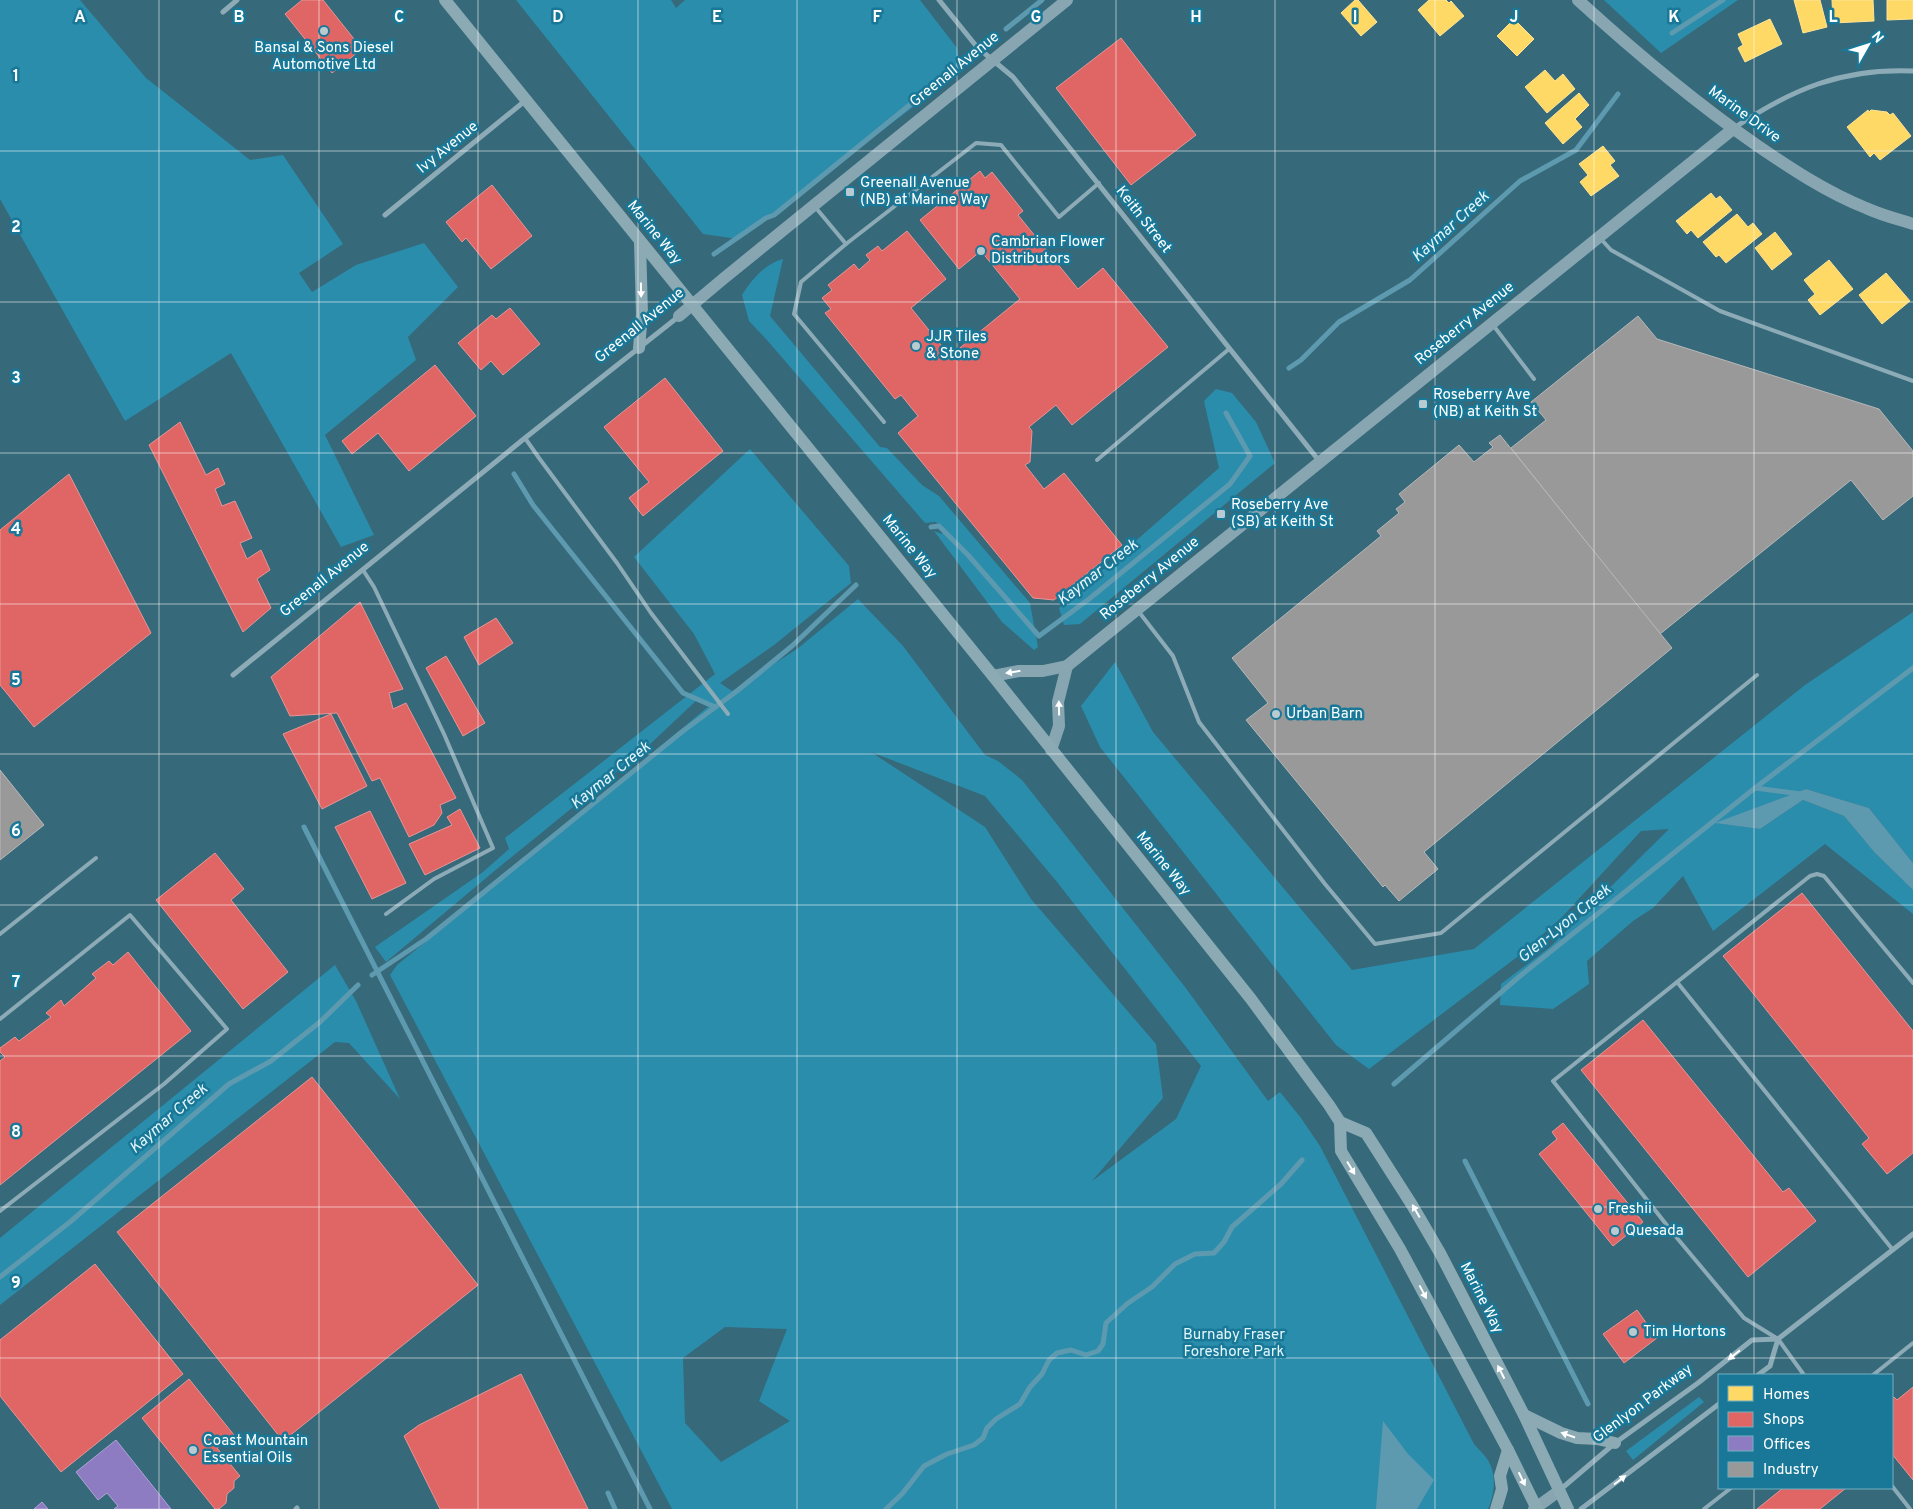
<svg xmlns="http://www.w3.org/2000/svg" width="1913" height="1509" font-family="Overpass,sans-serif">
<rect width="100%" height="100%" fill="#36697a"/>
<g fill="#2b8dac" fill-rule="evenodd">
<polygon points="0,0 80,0 146,78 250,160 283,155 343,244 299,273 312,292 356,265 424,243 458,287 408,337 416,360 325,435 374,535 341,547 231,353 125,421 0,199"/>
<polygon points="516,0 671,0 676,8 685,0 920,0 957,48 961,71 738,239 703,234"/>
<polygon points="1604,0 1738,0 1661,53"/>
<path d="M783,259L770,316L880,447L887,448L922,485L939,496L1030,603L1038,647L1034,650L1002,622L934,531L942,534L943,526L935,522L925,523L766,339L749,321L742,295C751,280 766,263 783,259Z"/>
<polygon points="1216,389 1232,393 1256,422 1275,463 1080,624 1064,625 1059,608 1219,468 1204,401"/>
<path d="M750,449L849,566L851,583L774,645L720,683L732,691L797,649L858,599L903,646L985,755L998,761L1022,780L1185,987L1268,1101L1280,1092L1301,1118L1320,1146L1474,1444C1479,1450 1486,1456 1489,1462C1497,1476 1494,1496 1488,1509H672L390,975L397,965L508,875L710,705L699,698L648,746L492,873L386,962L375,947L483,872L509,849L505,838L715,674L694,634L634,557ZM871,752L985,796L1057,882L1201,1066L1176,1119L1092,1181L1163,1098L1156,1044L1031,899L985,827ZM725,1327L787,1329L759,1401L790,1421L721,1462L685,1423L683,1358Z"/>
<polygon points="1913,612 1913,863 1869,808 1806,789 1717,823 1760,829 1803,800 1844,816 1875,853 1913,890 1913,914 1825,844 1713,931 1683,876 1653,908 1633,921 1587,961 1589,984 1553,1009 1500,1005 1501,984 1550,947 1669,829 1641,831 1563,916 1521,954 1369,1069 1336,1045 1100,747 1081,706 1115,662 1153,732 1352,970 1474,949 1805,685"/>
<polygon points="335,965 356,1001 400,1099 349,1043 335,1042 0,1305 0,1238"/>
<polygon points="1699,1397 1704,1402 1633,1460 1626,1451"/>
</g>
<g fill="#5e9aaf">
<polygon points="1806,789 1869,808 1913,863 1913,890 1875,853 1844,816 1803,800 1760,829 1715,823"/>
<polygon points="1383,1421 1408,1454 1434,1480 1417,1509 1376,1509"/>
</g>
<g fill="#ffd966" stroke="#ffe494">
<polygon points="1355,0 1358,0 1377,22 1361,36 1341,13"/>
<polygon points="1429,0 1446,0 1449,3 1451,1 1464,16 1440,36 1418,10"/>
<polygon points="1794,0 1820,0 1827,27 1803,33"/>
<polygon points="1832,0 1873,0 1874,21 1833,23"/>
<polygon points="1887,0 1913,0 1913,19 1887,20"/>
<polygon points="1514,19 1534,39 1517,56 1497,36"/>
<polygon points="1770,19 1782,44 1745,62 1738,48 1743,45 1738,34"/>
<polygon points="1545,70 1555,81 1563,74 1575,89 1547,113 1525,87"/>
<polygon points="1579,93 1589,105 1575,119 1582,127 1563,144 1545,123"/>
<polygon points="1868,110 1869,112 1871,110 1887,112 1890,115 1893,113 1911,136 1880,160 1874,153 1870,157 1847,127"/>
<polygon points="1603,146 1615,161 1610,165 1619,176 1591,196 1580,182 1588,175 1579,164"/>
<polygon points="1711,193 1716,199 1720,196 1732,210 1698,238 1691,230 1687,234 1676,221"/>
<polygon points="1737,214 1748,227 1753,223 1762,234 1726,263 1719,255 1716,257 1703,242"/>
<polygon points="1775,232 1792,254 1772,270 1755,248"/>
<polygon points="1829,260 1853,289 1820,315 1808,300 1815,294 1804,280"/>
<polygon points="1886,273 1910,301 1882,324 1859,295"/>
</g>
<g fill="#e06666" stroke="#e99494">
<polygon points="302,0 323,0 362,49 332,73 285,14"/>
<polygon points="1121,38 1196,135 1131,185 1056,88"/>
<polygon points="980,171 985,178 992,172 1023,211 1018,215 1078,289 1103,268 1168,347 1072,425 1056,405 1029,427 1032,431 1030,462 1025,465 1044,489 1064,473 1122,545 1054,600 1033,598 898,433 918,416 901,395 895,399 825,313 831,309 822,298 832,290 828,285 854,264 859,270 870,260 866,255 878,246 882,251 907,231 946,279 911,308 950,356 1020,299 981,251 959,269 920,220"/>
<polygon points="492,185 532,236 491,269 466,238 462,242 446,222"/>
<polygon points="510,308 540,344 503,375 491,361 481,370 458,343 492,315 496,319"/>
<polygon points="435,365 476,416 409,471 378,433 352,454 342,441"/>
<polygon points="665,378 723,451 643,516 629,498 649,482 604,427"/>
<polygon points="180,422 206,475 218,468 225,484 215,489 222,506 235,501 252,538 240,543 247,559 261,550 270,570 257,579 271,608 243,632 149,445"/>
<polygon points="69,474 151,633 34,727 0,685 0,530"/>
<polygon points="360,602 403,689 389,693 393,709 406,703 456,798 440,805 442,813 434,825 409,837 380,778 372,781 337,713 290,716 271,677"/>
<polygon points="496,618 513,643 479,665 464,637"/>
<polygon points="446,656 485,723 463,736 426,668"/>
<polygon points="331,714 367,786 322,809 283,734"/>
<polygon points="460,809 480,848 425,875 409,844 452,825 447,817"/>
<polygon points="370,811 406,883 372,899 335,827"/>
<polygon points="215,853 244,889 231,900 288,972 243,1009 156,900"/>
<polygon points="1802,893 1913,1031 1913,1153 1887,1174 1862,1144 1869,1138 1723,956"/>
<polygon points="128,952 191,1031 0,1185 0,1061 5,1057 0,1052 0,1048 15,1037 19,1041 51,1017 46,1013 61,1000 64,1006 96,978 92,974 109,961 113,965"/>
<polygon points="1643,1020 1783,1192 1789,1188 1816,1221 1748,1277 1581,1070"/>
<polygon points="312,1077 478,1285 283,1441 117,1232"/>
<polygon points="1563,1123 1643,1222 1613,1246 1539,1154 1557,1139 1552,1132"/>
<polygon points="95,1264 183,1374 61,1472 0,1396 0,1340"/>
<polygon points="1637,1310 1657,1338 1624,1363 1603,1334"/>
<polygon points="521,1374 588,1509 440,1509 404,1436 419,1425"/>
<polygon points="189,1379 234,1435 217,1448 240,1476 234,1481 234,1488 227,1494 226,1503 219,1509 215,1509 142,1418"/>
<polygon points="1913,1387 1913,1480 1892,1454 1892,1399 1894,1397 1897,1400"/>
<polygon points="1783,1488 1846,1488 1820,1509 1757,1509"/>
</g>
<g fill="#8e7cc3" stroke="#b0a3d5">
<polygon points="116,1440 171,1509 114,1509 118,1506 107,1493 98,1500 76,1472"/>
<polygon points="42,1502 48,1509 34,1509"/>
</g>
<g fill="#999" stroke="#b8b8b8">
<polygon points="1638,316 1657,339 1879,409 1913,451 1913,496 1883,520 1851,480 1660,634 1511,448 1546,420 1531,402"/>
<polygon points="1500,435 1672,648 1424,852 1438,869 1399,901 1385,885 1383,887 1246,720 1268,703 1232,658 1381,536 1377,531 1399,513 1396,509 1405,502 1399,494 1459,445 1474,462 1493,447 1489,443"/>
<polygon points="0,770 44,825 0,860"/>
</g>
<g fill="none" stroke-linecap="round" stroke-linejoin="round">
<g stroke="#5e9aaf" stroke-width="5">
<polyline points="1006,29 1042,0"/>
<polyline points="1672,33 1723,0"/>
<polyline points="714,254 766,218 774,215 959,65"/>
<polyline points="1289,368 1301,360 1339,322 1410,280 1520,181 1576,150 1618,94"/>
<polyline points="514,474 533,505 683,693 715,707"/>
<polyline points="931,527 939,526 968,555 1039,636 1089,599 1230,484 1250,456 1226,413"/>
<polyline points="1755,788 1913,668"/>
<polyline points="304,827 650,1509"/>
<polyline points="372,975 426,939 683,731 737,691 792,646 856,585"/>
<polyline points="1394,1084 1520,976 1755,788 1801,794"/>
<polyline points="1465,1161 1588,1404"/>
<polyline points="0,1277 70,1222 229,1084 271,1061 320,1022 358,985"/>
<polyline points="608,1493 615,1509"/>
<polyline points="886,1509 902,1494 924,1466 947,1454 974,1445 983,1438 987,1428 996,1419 1020,1404 1030,1387 1042,1374 1049,1360 1057,1353 1071,1350 1086,1355 1098,1351 1103,1344 1106,1323 1128,1303 1152,1287 1175,1264 1195,1254 1214,1253 1224,1242 1232,1227 1281,1184 1302,1160"/>
</g>
<g stroke="#8dabb6" stroke-width="4">
<polyline points="816,208 846,244 801,282 794,314 884,422"/>
<polyline points="1600,238 1611,250 1720,311 1913,381"/>
<polyline points="846,244 976,143 1001,145 1059,217 1099,183"/>
<polyline points="1493,325 1534,379"/>
<polyline points="525,438 539,458 617,563 651,613 728,714"/>
<polyline points="1097,460 1229,349"/>
<polyline points="363,570 374,587 444,734 493,848 434,879 386,914"/>
<polyline points="1139,612 1173,656 1199,722 1325,884 1375,944 1441,933 1757,675"/>
<polyline points="0,934 96,858"/>
<polyline points="1677,982 1893,1250"/>
<polyline points="0,1019 130,915 227,1029 164,1084 0,1211"/>
<polyline points="1804,1375 1778,1339 1744,1318 1677,1238 1553,1081 1810,876 1817,874 1824,876 1913,983"/>
<polyline points="1873,1375 1913,1343"/>
<polyline points="1892,1486 1910,1509"/>
<polyline points="1704,1509 1731,1488"/>
</g>
<g stroke="#8dabb6" stroke-width="5">
<polyline points="939,0 977,47 1013,77 1320,462"/>
<polyline points="223,12 237,0"/>
<path d="M1734,128C1792,89 1842,68 1913,71"/>
<polyline points="385,215 526,100"/>
<polyline points="233,675 525,438 678,317"/>
<polyline points="1758,1375 1770,1366 1778,1339"/>
<polyline points="1561,1489 1615,1443 1698,1383 1752,1340 1778,1339 1913,1234"/>
<polyline points="296,1509 297,1508"/>
<polyline points="1581,1509 1719,1404"/>
</g>
<g stroke="#87a6b1" stroke-width="12">
<path d="M1578,0C1634,51 1692,100 1755,144C1790,168 1826,192 1866,208C1881,215 1897,219 1913,224"/>
<polyline points="679,316 723,279 1067,0"/>
<polyline points="993,676 1019,671 1043,671 1067,666 1733,129"/>
<polyline points="1051,750 1059,726 1058,702 1067,666"/>
<polyline points="1534,1509 1559,1491"/>
</g>
<g stroke="#8baab4" stroke-width="12">
<polyline points="445,0 993,676 1251,999 1329,1105 1340,1122 1341,1151 1400,1249 1508,1450 1537,1509"/>
<polyline points="639,348 642,314 640,241"/>
<polyline points="1340,1122 1366,1133 1412,1205 1440,1253 1524,1415 1568,1509"/>
<polyline points="1524,1415 1561,1433 1577,1438 1597,1439 1615,1443"/>
<polyline points="1496,1509 1502,1489 1500,1476 1508,1450"/>
</g>
</g>
<defs><path id="oneway-solid" d="M-6-.8H1V-3.2L6.5 0L1 3.2V.8H-6Z" transform="scale(1.25)"/></defs>
<g fill="#fff">
<use href="#oneway-solid" transform="translate(641 290) rotate(89)"/>
<use href="#oneway-solid" transform="translate(1013 672) rotate(171)"/>
<use href="#oneway-solid" transform="translate(1059 708) rotate(-91)"/>
<use href="#oneway-solid" transform="translate(1351 1168) rotate(59)"/>
<use href="#oneway-solid" transform="translate(1416 1211) rotate(-120)"/>
<use href="#oneway-solid" transform="translate(1423 1292) rotate(62)"/>
<use href="#oneway-solid" transform="translate(1734 1355) rotate(142)"/>
<use href="#oneway-solid" transform="translate(1501 1372) rotate(-117)"/>
<use href="#oneway-solid" transform="translate(1568 1435) rotate(-161)"/>
<use href="#oneway-solid" transform="translate(1522 1479) rotate(64)"/>
<use href="#oneway-solid" transform="translate(1620 1480) rotate(-37)"/>
</g>
<path fill="none" stroke="#fff" stroke-width="1" stroke-opacity="0.55" d="M159,0V1509M319,0V1509M478,0V1509M638,0V1509M797,0V1509M957,0V1509M1116,0V1509M1275,0V1509M1435,0V1509M1594,0V1509M1754,0V1375M0,151H1913M0,302H1913M0,453H1913M0,604H1913M0,754H1913M0,905H1913M0,1056H1913M0,1207H1913M0,1358H1913M1754,1488V1509"/>
<g fill="#b9cad0" stroke="#197897" stroke-width="2">
<circle cx="324" cy="31" r="5"/>
<rect x="845" y="187" width="10" height="10" rx="2.5"/>
<circle cx="981" cy="251" r="5"/>
<circle cx="916" cy="346" r="5"/>
<rect x="1418" y="399" width="10" height="10" rx="2.5"/>
<rect x="1216" y="509" width="10" height="10" rx="2.5"/>
<circle cx="1276" cy="714" r="5"/>
<circle cx="1598" cy="1209" r="5"/>
<circle cx="1615" cy="1231" r="5"/>
<circle cx="1633" cy="1332" r="5"/>
<circle cx="193" cy="1450" r="5"/>
</g>
<g text-anchor="middle" dominant-baseline="central" stroke-width="5" stroke-linejoin="round" paint-order="stroke">
<g font-size="15" fill="#fff" stroke="#197897" text-anchor="start">
<text x="324" y="48" text-anchor="middle">Bansal &amp; Sons Diesel<tspan x="324" dy="17">Automotive Ltd</tspan></text>
<text x="860" y="183">Greenall Avenue<tspan x="860" dy="17">(NB) at Marine Way</tspan></text>
<text x="991" y="242">Cambrian Flower<tspan x="991" dy="17">Distributors</tspan></text>
<text x="926" y="337">JJR Tiles<tspan x="926" dy="17">&amp; Stone</tspan></text>
<text x="1433" y="395">Roseberry Ave<tspan x="1433" dy="17">(NB) at Keith St</tspan></text>
<text x="1231" y="505">Roseberry Ave<tspan x="1231" dy="17">(SB) at Keith St</tspan></text>
<text x="1286" y="714">Urban Barn</text>
<text x="1608" y="1209">Freshii</text>
<text x="1625" y="1231">Quesada</text>
<text x="1643" y="1332">Tim Hortons</text>
<text x="203" y="1441">Coast Mountain<tspan x="203" dy="17">Essential Oils</tspan></text>
</g>
<g font-size="15" fill="#fff" stroke="#197897">
<text transform="translate(955 70) rotate(-39)">Greenall Avenue</text>
<text transform="translate(1744 115) rotate(36)">Marine Drive</text>
<text transform="translate(448 148) rotate(-39)">Ivy Avenue</text>
<text transform="translate(1143 220) rotate(52)">Keith Street</text>
<text transform="translate(654 233) rotate(51)">Marine Way</text>
<text transform="translate(1465 324) rotate(-39)">Roseberry Avenue</text>
<text transform="translate(640 326) rotate(-39)">Greenall Avenue</text>
<text transform="translate(909 547) rotate(51)">Marine Way</text>
<text transform="translate(1150 579) rotate(-39)">Roseberry Avenue</text>
<text transform="translate(325 580) rotate(-39)">Greenall Avenue</text>
<text transform="translate(1163 864) rotate(51)">Marine Way</text>
<text transform="translate(1481 1298) rotate(63)">Marine Way</text>
<text transform="translate(1643 1404) rotate(-37)">Glenlyon Parkway</text>
</g>
<g font-size="15" fill="#e1f6fd" stroke="#197897">
<text x="1234" y="1335">Burnaby Fraser<tspan x="1234" dy="17">Foreshore Park</tspan></text>
</g>
<g font-size="16" font-style="italic" fill="#e3f6fc" stroke="#197897">
<text transform="translate(1451 227) rotate(-42)">Kaymar Creek</text>
<text transform="translate(1098 573) rotate(-38)">Kaymar Creek</text>
<text transform="translate(611 776) rotate(-39)">Kaymar Creek</text>
<text transform="translate(1565 924) rotate(-39)">Glen-Lyon Creek</text>
<text transform="translate(169 1119) rotate(-41)">Kaymar Creek</text>
</g>
</g>
<g font-size="16" text-anchor="middle" font-weight="bold" fill="#fff" stroke="#197897" stroke-width="5" stroke-linejoin="round" paint-order="stroke">
<text x="80" y="22">A</text>
<text x="239" y="22">B</text>
<text x="399" y="22">C</text>
<text x="558" y="22">D</text>
<text x="717" y="22">E</text>
<text x="877" y="22">F</text>
<text x="1036" y="22">G</text>
<text x="1196" y="22">H</text>
<text x="1355" y="22">I</text>
<text x="1514" y="22">J</text>
<text x="1674" y="22">K</text>
<text x="1833" y="22">L</text>
<text x="16" y="81">1</text>
<text x="16" y="232">2</text>
<text x="16" y="383">3</text>
<text x="16" y="534">4</text>
<text x="16" y="685">5</text>
<text x="16" y="836">6</text>
<text x="16" y="987">7</text>
<text x="16" y="1137">8</text>
<text x="16" y="1288">9</text>
</g>
<rect x="1718" y="1374" width="175" height="115" fill="#197897" stroke="#75aec1"/>
<rect x="1728" y="1386" width="25" height="15" fill="#ffd966" stroke="#75aec1"/>
<text x="1763" y="1399" font-size="15" fill="#ffffff">Homes</text>
<rect x="1728" y="1412" width="25" height="15" fill="#e06666" stroke="#75aec1"/>
<text x="1763" y="1424" font-size="15" fill="#ffffff">Shops</text>
<rect x="1728" y="1436" width="25" height="15" fill="#8e7cc3" stroke="#75aec1"/>
<text x="1763" y="1449" font-size="15" fill="#ffffff">Offices</text>
<rect x="1728" y="1462" width="25" height="15" fill="#999999" stroke="#75aec1"/>
<text x="1763" y="1474" font-size="15" fill="#ffffff">Industry</text>
<g transform="translate(1868 45) rotate(51)" stroke="#197897" stroke-width="4" paint-order="stroke">
<path d="M0-4L9 19L0 12L-9 19Z" fill="#ffffff"/>
<text y="-8" font-size="14" font-weight="bold" text-anchor="middle" fill="#ffffff">N</text>
</g>
</svg>
